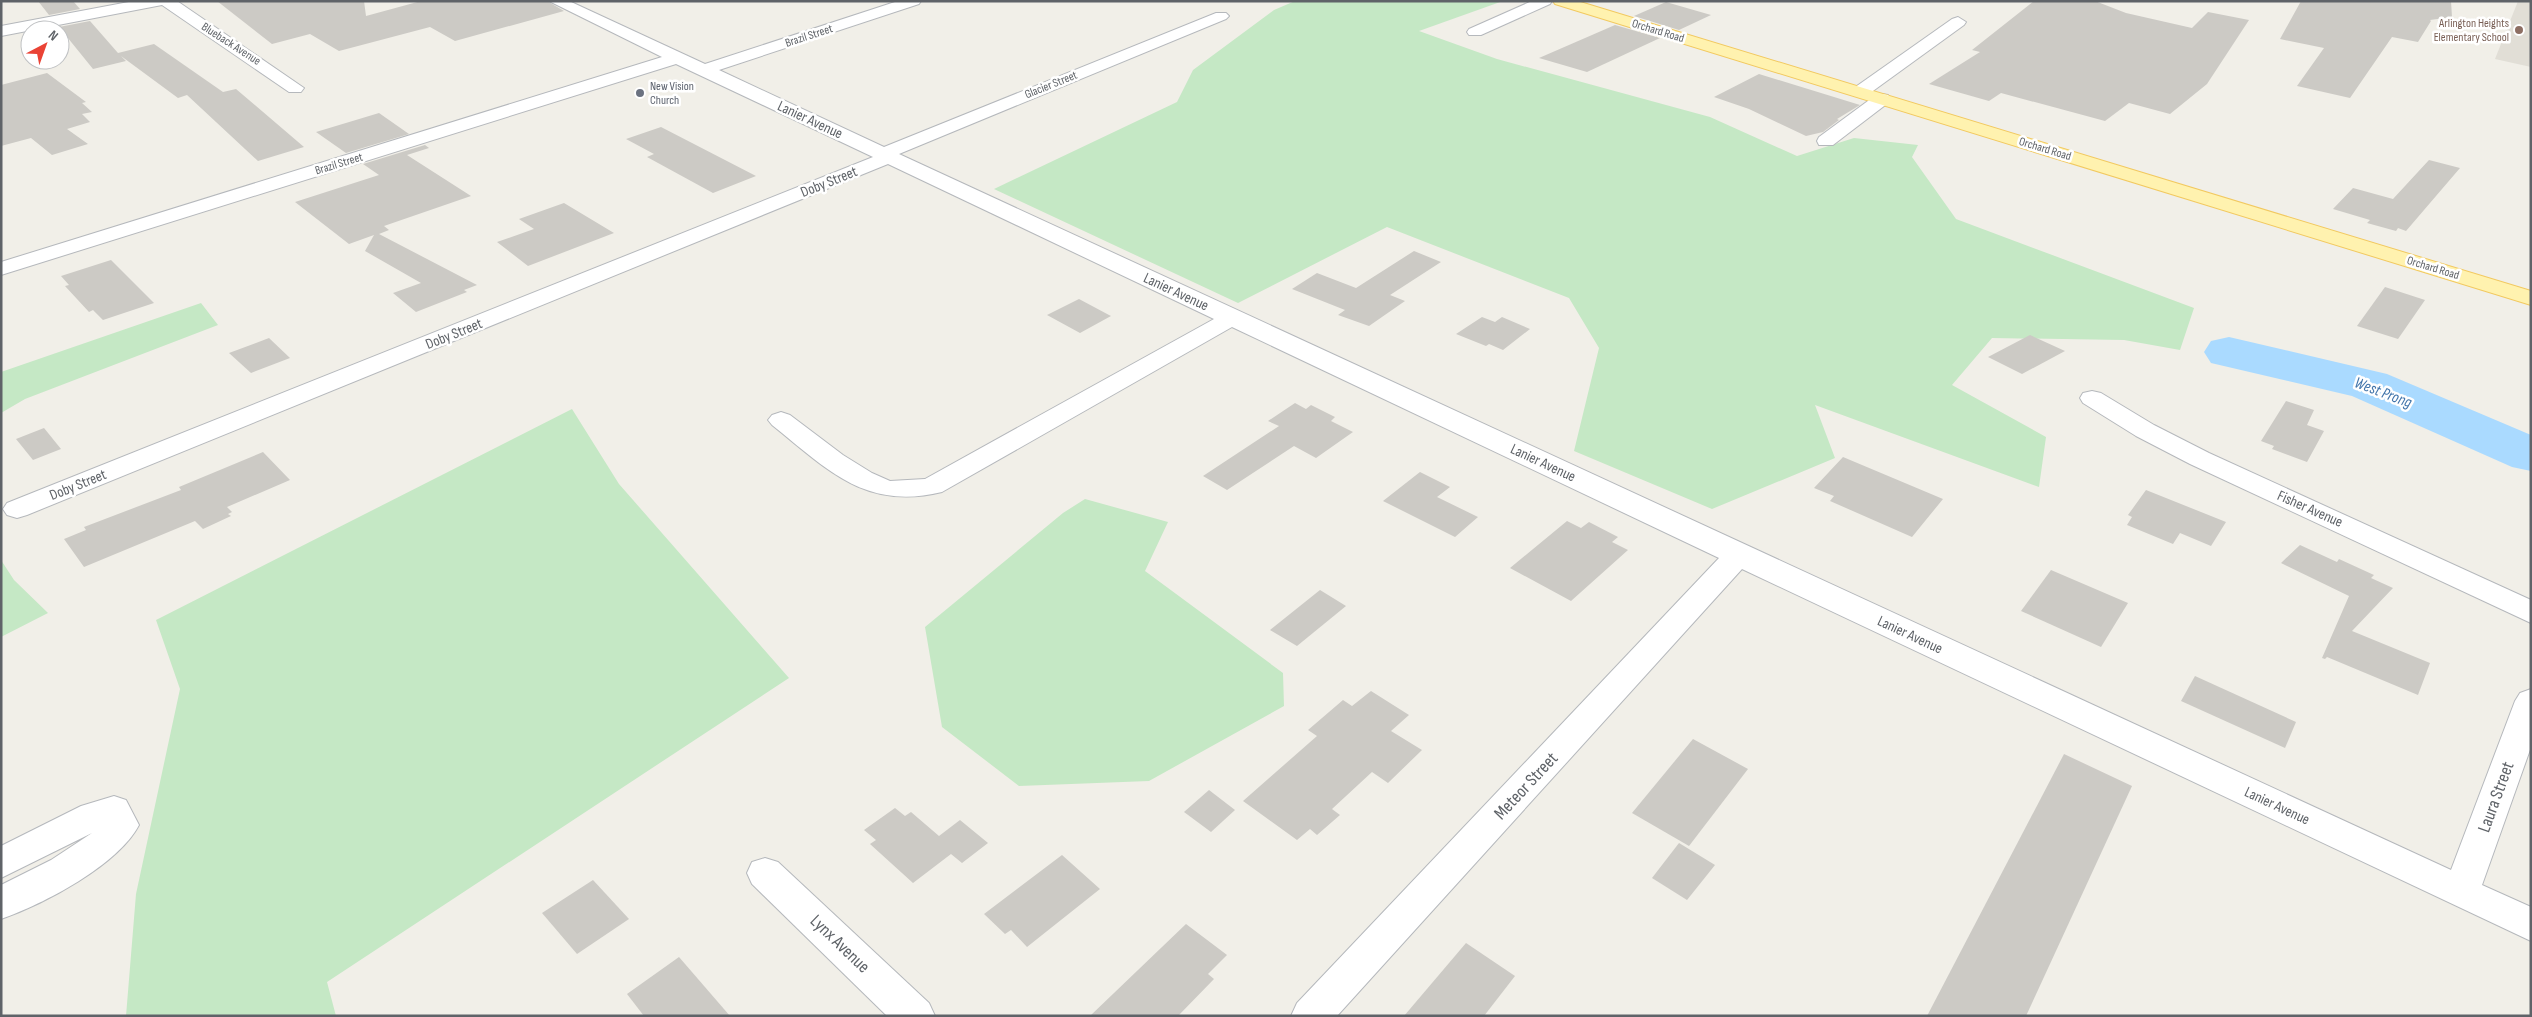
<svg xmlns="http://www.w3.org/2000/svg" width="2532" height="1017" font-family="'Sofia Sans Condensed',sans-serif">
<rect width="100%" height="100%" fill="#f1efe8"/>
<polygon fill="#e1ded6" points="2518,1 2531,1 2531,67 2495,59"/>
<g fill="#c5e8c5">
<polygon points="1295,1 1503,1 1419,31 1497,59 1710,117 1797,156 1854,138 1918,145 1912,157 1956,219 2194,308 2180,350 2124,340 1992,338 1952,385 2046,437 2039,487 1815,405 1835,458 1712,509 1574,451 1599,348 1569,298 1387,227 1238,303 994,189 1177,102 1193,70 1274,10"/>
<polygon points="201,303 218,325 25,399 1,413 1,372"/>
<polygon points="572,409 619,484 789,678 327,982 336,1016 126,1016 136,894 180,689 156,620"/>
<polygon points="1085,499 1168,522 1145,571 1283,673 1284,706 1149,781 1019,786 942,727 925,627 1063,513"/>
<polygon points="1,560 14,580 48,613 1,637"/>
</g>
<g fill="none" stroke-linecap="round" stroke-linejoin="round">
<polygon fill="#aadaff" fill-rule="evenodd" points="2229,337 2387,374 2531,435 2531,471 2512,467 2352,396 2211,363 2204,352 2211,341"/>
</g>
<g fill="#cccac5">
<polygon points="38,1 73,1 80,9 49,15"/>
<polygon points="217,1 364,1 366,16 421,1 547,1 564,11 455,41 430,27 339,51 310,34 272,44"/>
<polygon points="2034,1 2095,1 2126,13 2192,28 2208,12 2249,20 2207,84 2170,114 2129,103 2105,121 2001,93 1989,101 1929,84 1980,52 1972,50"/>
<polygon points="2301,1 2451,1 2452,17 2430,20 2431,21 2418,42 2392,37 2350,98 2297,86 2324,48 2280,39"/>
<polygon points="1666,2 1711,15 1679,30 1634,16"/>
<polygon points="90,21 118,53 154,44 223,92 236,89 304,147 258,161 187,95 178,98 121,56 126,61 93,69 59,27"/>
<polygon points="1615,25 1660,38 1587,72 1539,58"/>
<polygon points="47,73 86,102 82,103 92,112 82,114 90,122 67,129 88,144 52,155 31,138 1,146 1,85"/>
<polygon points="1759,74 1860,105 1837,119 1839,120 1823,132 1806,136 1749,109 1714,97"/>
<polygon points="379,113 409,134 346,153 316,132"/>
<polygon points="661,127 756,176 713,193 647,157 654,154 626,139"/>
<polygon points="425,145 429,148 407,155 471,196 384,226 389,230 379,234 477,285 464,290 467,292 416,312 393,293 421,283 365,251 374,235 349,244 295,202 379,175 363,164"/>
<polygon points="2429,160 2460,168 2406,231 2398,228 2396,231 2367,223 2370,220 2333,209 2353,188 2393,199"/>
<polygon points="564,203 614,233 528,266 497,242 534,229 519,219"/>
<polygon points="1414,251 1441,262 1390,295 1405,301 1369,326 1338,315 1345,310 1292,289 1317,273 1356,288"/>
<polygon points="111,260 154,303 103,320 93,310 89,312 65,286 69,285 61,276"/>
<polygon points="2385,287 2425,300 2398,339 2357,326"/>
<polygon points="1079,299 1109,315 1111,316 1080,333 1047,315"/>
<polygon points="1482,317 1495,322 1502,317 1530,329 1503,350 1489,344 1486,346 1456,334"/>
<polygon points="2030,335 2065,351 2022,374 1988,357"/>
<polygon points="269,338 290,358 251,373 229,353"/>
<polygon points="2286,401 2314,410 2307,425 2324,431 2307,462 2272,449 2274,446 2261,441"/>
<polygon points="1295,403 1306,409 1311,405 1335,417 1331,421 1353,432 1316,458 1294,446 1227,490 1203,476 1279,426 1268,421"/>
<polygon points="44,428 61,449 33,460 16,439"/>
<polygon points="263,452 290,480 227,507 232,512 228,514 231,516 203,529 195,521 84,567 64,539 86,530 84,527 181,490 179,487"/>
<polygon points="1843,457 1943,499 1912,537 1830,501 1834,496 1814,488"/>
<polygon points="1420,472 1450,487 1437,497 1478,517 1455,537 1383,501"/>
<polygon points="2146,490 2226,522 2211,546 2180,533 2173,544 2127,525 2132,517 2128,515"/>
<polygon points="1567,521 1581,528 1589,522 1618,537 1612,542 1628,550 1571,601 1510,568"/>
<polygon points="2300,545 2337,562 2339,559 2374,575 2371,578 2393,588 2352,631 2430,663 2418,695 2327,657 2325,659 2322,658 2349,596 2281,563"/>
<polygon points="2051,570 2128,603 2101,647 2021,611"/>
<polygon points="1320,590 1346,606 1297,646 1270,630"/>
<polygon points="2195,676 2296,722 2285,748 2181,701"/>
<polygon points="1371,691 1409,715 1391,731 1422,750 1388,783 1372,772 1332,809 1340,815 1317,835 1310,829 1297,840 1243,801 1317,736 1308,730 1343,700 1352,706"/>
<polygon points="1693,739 1748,769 1689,846 1632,813"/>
<polygon points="2064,754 2132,786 2026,1016 1927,1016"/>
<polygon points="1209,790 1235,810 1211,832 1184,812"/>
<polygon points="895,808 905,816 911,812 939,836 960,820 988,843 962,863 951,854 913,883 870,844 876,840 864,830"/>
<polygon points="1679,843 1715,865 1687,900 1652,878"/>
<polygon points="1062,855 1100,889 1027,947 1011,930 1005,934 984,914"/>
<polygon points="593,880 629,919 577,954 542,913"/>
<polygon points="1186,924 1227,955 1208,974 1214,979 1178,1016 1090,1016"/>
<polygon points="1466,943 1515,976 1484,1016 1404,1016"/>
<polygon points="679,957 730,1016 644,1016 627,994"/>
</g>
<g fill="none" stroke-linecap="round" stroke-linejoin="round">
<g stroke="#b5b8bc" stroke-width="2">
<g id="minor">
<polygon points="134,1 177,1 304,88 301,92 289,92 162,5 1,36 1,26"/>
<path d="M549,1H569L705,64L898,1H921L919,4L719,70L884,147L1216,13H1226L1229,16L1226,19L899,154L2451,870L2515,701L2520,693L2531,689V747L2482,885L2531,907V941L1742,569L1337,1016H1291L1297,1003L1719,558L1232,327L942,492C865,511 827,469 772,425L768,420L772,415L781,412L790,415L843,455L872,473L890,481L925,479L1214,319L888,164L27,515L17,518L7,515L3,509L7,503L873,157L676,64L1,275V262L662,57Z"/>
<polygon points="1532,1 1552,1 1550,4 1481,35 1469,35 1467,32 1469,29"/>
<polygon points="1958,17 1966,22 1964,25 1866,96 1854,96 1851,92 1854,88 1952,19"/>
<polygon points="1882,94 1888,95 1891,99 1888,103 1833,145 1819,145 1817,141 1819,137 1876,95"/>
<polygon points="2092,391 2101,393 2154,425 2209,453 2531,600 2531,623 2190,464 2136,436 2083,403 2080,398 2083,393"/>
<path d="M114,796L126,800L139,825C118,865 44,904 1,919V885L51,860L92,833L1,878V846L81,806Z"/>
<polygon points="765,858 778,862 929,1003 935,1016 887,1016 752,884 747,873 752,862"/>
</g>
</g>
<g stroke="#f2c960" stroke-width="2">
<polygon id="major" points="1553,1 1577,1 2531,291 2531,305 1555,4"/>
</g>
<use href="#minor" fill="#fff" fill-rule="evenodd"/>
<use href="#major" fill="#fff2af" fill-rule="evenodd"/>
</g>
<circle fill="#8d6e63" stroke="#fff" stroke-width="2" cx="2519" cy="30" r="5"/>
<circle fill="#6b7280" stroke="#fff" stroke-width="2" cx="640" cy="93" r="5"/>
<g text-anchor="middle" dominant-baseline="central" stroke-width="5" stroke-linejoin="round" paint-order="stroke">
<g font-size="12" fill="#785e54" stroke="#fff" text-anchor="end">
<text x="2509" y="23">Arlington Heights<tspan x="2509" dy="14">Elementary School</tspan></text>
</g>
<g font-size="12" fill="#5f6368" stroke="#fff">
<text transform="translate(1658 31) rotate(17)">Orchard Road</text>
<text transform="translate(809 36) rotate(-18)">Brazil Street</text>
<text transform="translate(231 44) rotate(33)">Blueback Avenue</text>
<text transform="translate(1051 85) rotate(-22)">Glacier Street</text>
<text transform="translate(2045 149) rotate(17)">Orchard Road</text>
<text transform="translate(339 164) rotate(-17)">Brazil Street</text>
<text transform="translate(2433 268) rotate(17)">Orchard Road</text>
</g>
<g font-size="12" fill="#5b616d" stroke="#fff" text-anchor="start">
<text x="650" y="86">New Vision<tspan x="650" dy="14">Church</tspan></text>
</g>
<g font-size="15" fill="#5f6368" stroke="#fff">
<text transform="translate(810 120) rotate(25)">Lanier Avenue</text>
<text transform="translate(829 182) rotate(-22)">Doby Street</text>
<text transform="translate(1176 292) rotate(25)">Lanier Avenue</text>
<text transform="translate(454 334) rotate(-22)">Doby Street</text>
<text transform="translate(1543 463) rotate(25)">Lanier Avenue</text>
<text transform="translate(78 485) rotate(-22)">Doby Street</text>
<text transform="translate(2310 509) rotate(24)">Fisher Avenue</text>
<text transform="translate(1910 635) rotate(25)">Lanier Avenue</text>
<text transform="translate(2277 806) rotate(25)">Lanier Avenue</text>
</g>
<g font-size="16" font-style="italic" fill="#4174aa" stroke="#fff">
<text transform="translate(2383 393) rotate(21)">West Prong</text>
</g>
<g font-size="18" fill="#5f6368" stroke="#fff">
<text transform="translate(1526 786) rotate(-47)">Meteor Street</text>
<text transform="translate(2496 797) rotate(-70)">Laura Street</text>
<text transform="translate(840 944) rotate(44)">Lynx Avenue</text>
</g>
</g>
<rect width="2532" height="1017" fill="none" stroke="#5f6368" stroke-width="5"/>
<g transform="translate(45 45) rotate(41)"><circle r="24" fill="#ffffff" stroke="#bfc1c3"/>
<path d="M0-4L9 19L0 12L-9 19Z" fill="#ea4335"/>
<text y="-8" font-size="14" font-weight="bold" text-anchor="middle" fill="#5f6368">N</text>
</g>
</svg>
